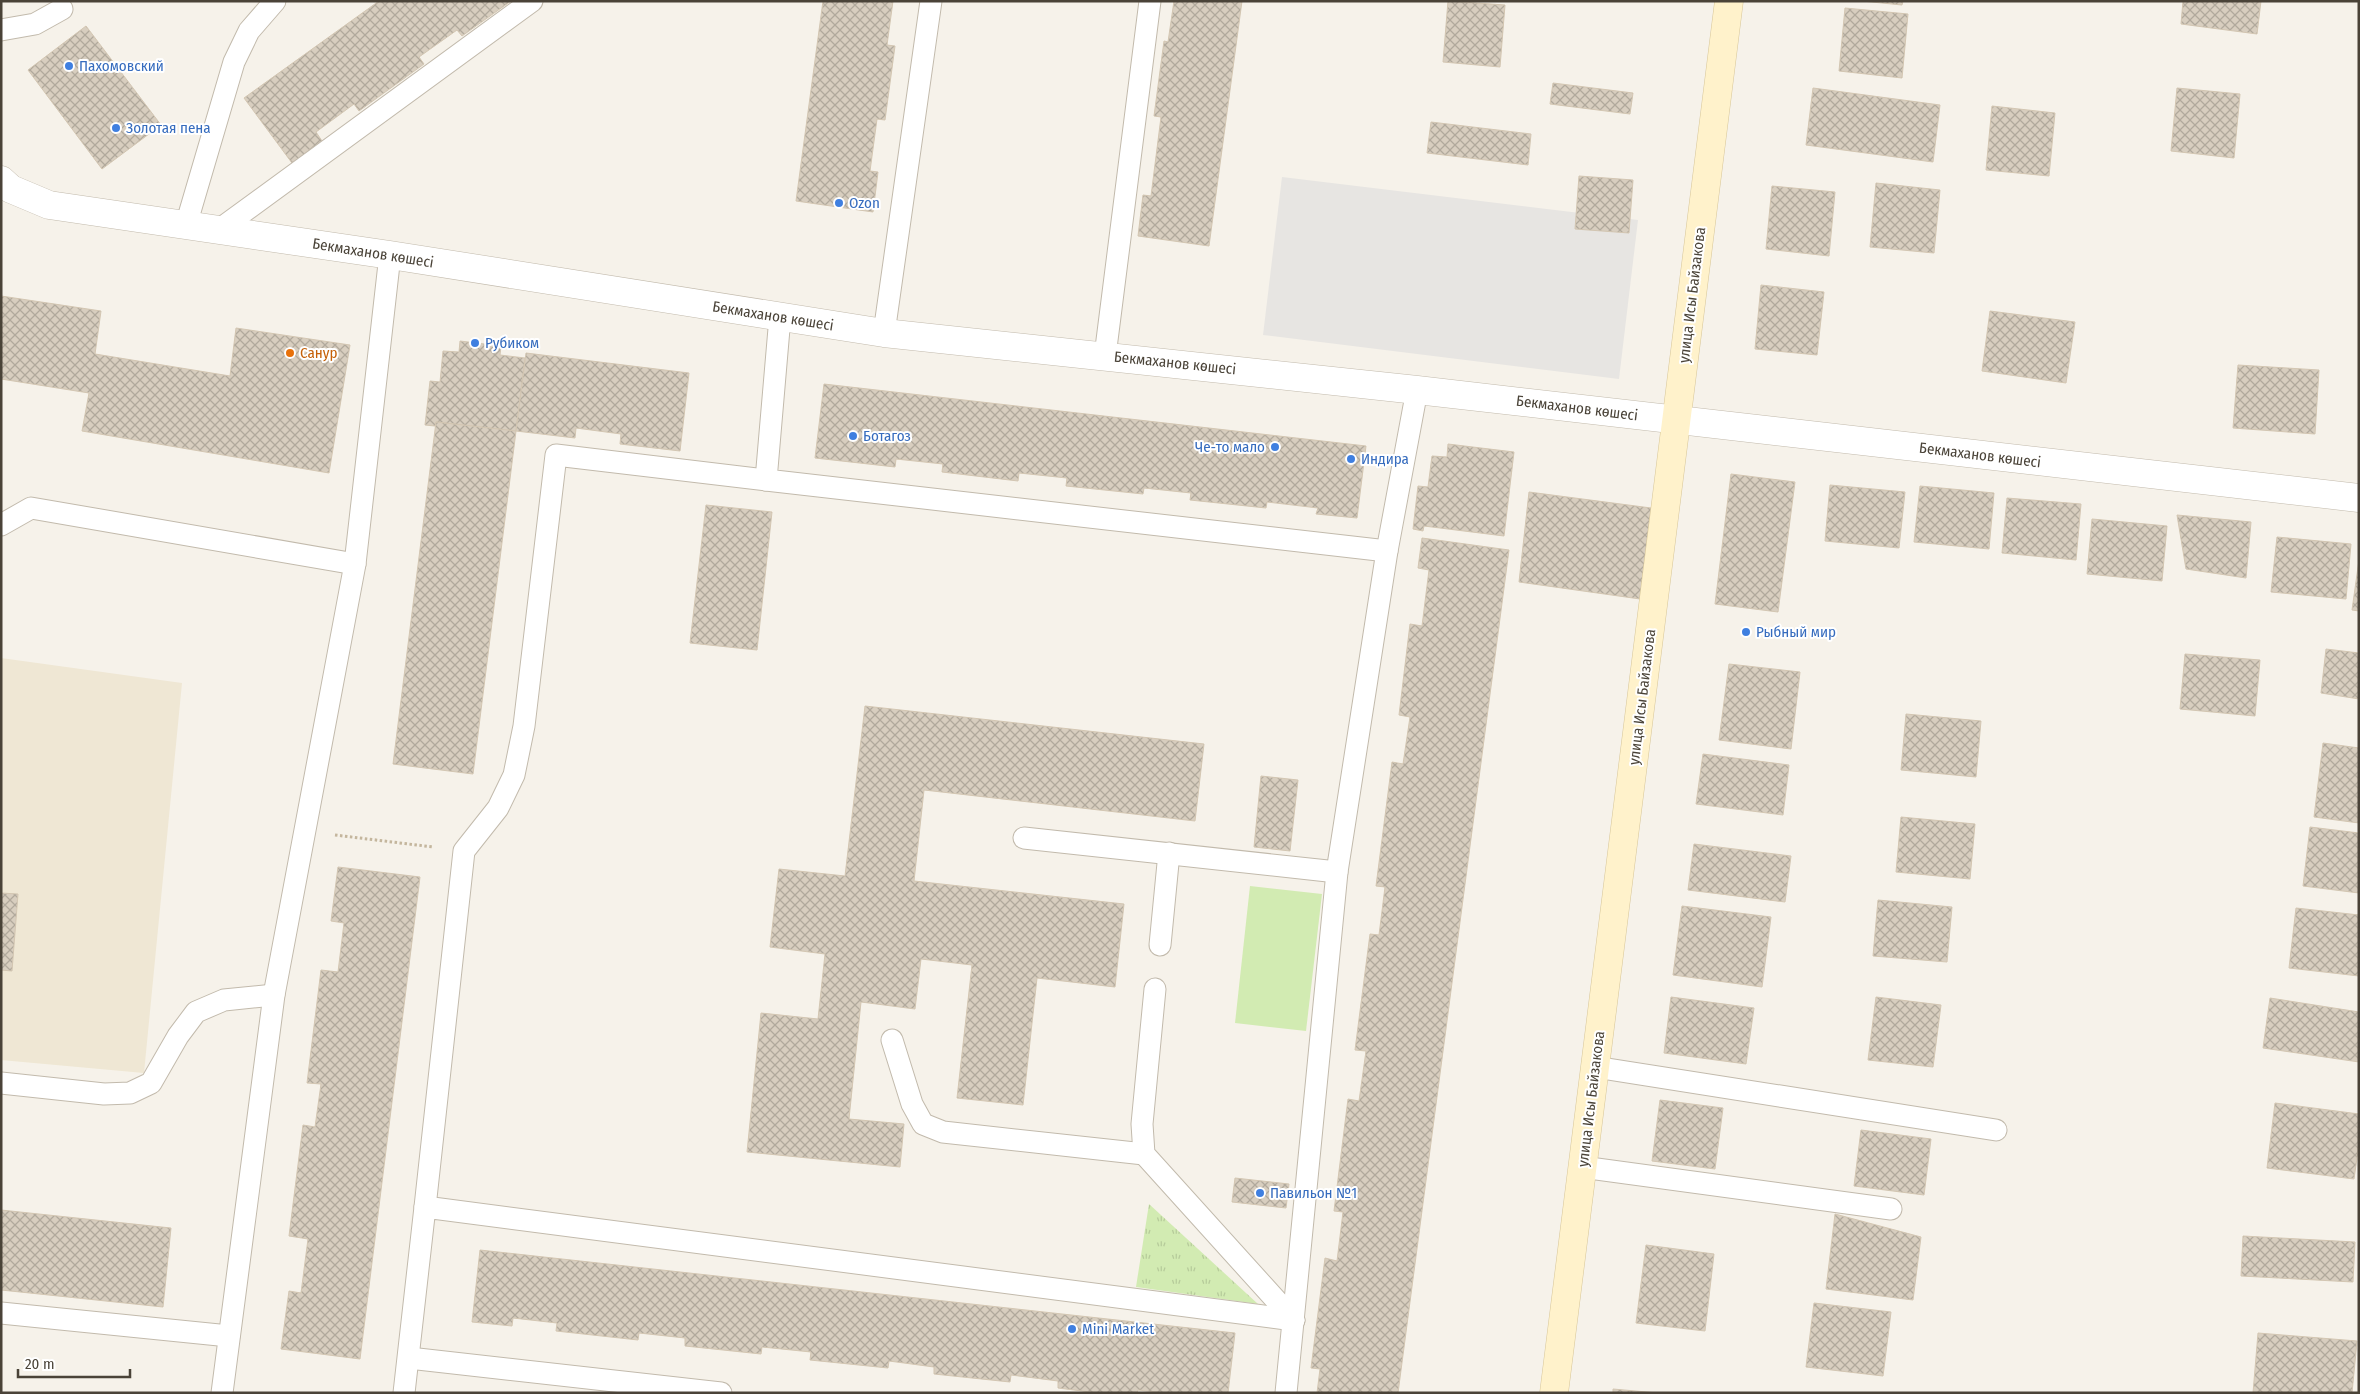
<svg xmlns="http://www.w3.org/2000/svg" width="2360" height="1394" font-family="'Fira Sans Condensed',sans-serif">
<defs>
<pattern id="park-tufts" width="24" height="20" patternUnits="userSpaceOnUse" patternTransform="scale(1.25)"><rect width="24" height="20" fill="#d2ebb2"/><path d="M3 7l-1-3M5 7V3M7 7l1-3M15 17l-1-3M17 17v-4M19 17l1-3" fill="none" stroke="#b6cb9a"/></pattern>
<pattern id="building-cross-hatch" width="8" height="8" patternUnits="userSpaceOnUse" patternTransform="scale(1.25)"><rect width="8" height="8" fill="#d8cebf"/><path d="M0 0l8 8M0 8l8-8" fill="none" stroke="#b1a99c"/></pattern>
</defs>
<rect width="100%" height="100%" fill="#f6f2ea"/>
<polygon fill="#efe7d4" points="1,658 182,683 144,1073 1,1060"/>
<polygon fill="url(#park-tufts)" points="1149,1204 1258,1304 1136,1287"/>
<polygon fill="#d2ebb2" points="1250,886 1322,894 1306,1031 1235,1023"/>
<polygon fill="#e7e5e2" points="1282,177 1638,220 1619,379 1263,335"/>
<g fill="url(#building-cross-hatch)" stroke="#d3c6b2">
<polygon points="379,1 511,1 462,36 457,30 419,57 424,64 359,111 354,104 316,132 322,141 292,163 244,98"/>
<polygon points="823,1 893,1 887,45 895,46 885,120 877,119 870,171 878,172 873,212 796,201"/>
<polygon points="1174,1 1242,1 1209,246 1138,236 1143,195 1151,196 1161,117 1154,116 1164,41 1168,42"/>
<polygon points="1448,1 1505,5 1500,67 1443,62"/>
<polygon points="1862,1 1903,1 1902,5"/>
<polygon points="2183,1 2261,1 2257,34 2181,24"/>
<polygon points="1845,8 1908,14 1902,78 1839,71"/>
<polygon points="86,26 161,125 102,169 28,70"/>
<polygon points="1553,83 1633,93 1630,114 1550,104"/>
<polygon points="1813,88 1940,105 1933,162 1806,145"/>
<polygon points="2177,88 2240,94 2234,158 2171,151"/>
<polygon points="1992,106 2055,113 2049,176 1986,170"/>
<polygon points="1431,122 1531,134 1528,165 1427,153"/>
<polygon points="1579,176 1633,180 1629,233 1575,229"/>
<polygon points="1876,183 1940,190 1934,253 1870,247"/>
<polygon points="1772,186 1835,192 1829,256 1766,249"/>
<polygon points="1761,285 1824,292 1817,355 1755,349"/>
<polygon points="1,296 101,311 95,354 230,376 236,328 350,345 329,473 82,431 89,393 1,379"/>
<polygon points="1990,311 2075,322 2066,383 1982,371"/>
<polygon points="460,341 501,346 500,355 525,358 516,431 436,422 435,426 425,425 430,381 440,382 443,351 459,352"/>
<polygon points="526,353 689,373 680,451 620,444 621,434 576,428 575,438 516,431"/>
<polygon points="2238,365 2319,370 2315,434 2233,428"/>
<polygon points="824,384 1366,446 1357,518 1316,514 1318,508 1267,502 1266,508 1190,500 1191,493 1144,488 1143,494 1066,486 1067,478 1019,473 1018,481 942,472 943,464 896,459 895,467 815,458"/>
<polygon points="436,422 516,431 473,774 393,764"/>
<polygon points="1448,444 1514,452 1504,536 1424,526 1423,531 1413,529 1418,486 1428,487 1432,456 1447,457"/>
<polygon points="1731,474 1795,482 1778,612 1715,604"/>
<polygon points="1830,485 1905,492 1899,548 1825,541"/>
<polygon points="1920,486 1994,493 1989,549 1914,542"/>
<polygon points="1529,492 1651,508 1640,599 1519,582"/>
<polygon points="2007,498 2081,504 2076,560 2002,553"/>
<polygon points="706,505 772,512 757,650 690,643"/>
<polygon points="2177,515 2251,522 2246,578 2186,569"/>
<polygon points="2092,519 2167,526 2162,581 2087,574"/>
<polygon points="2277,537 2351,544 2346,599 2271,592"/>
<polygon points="1422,538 1509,550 1398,1393 1317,1393 1320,1369 1311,1368 1325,1258 1337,1261 1343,1212 1334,1211 1348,1099 1359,1101 1366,1051 1355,1050 1370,934 1379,935 1385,887 1376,886 1392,762 1403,764 1410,717 1399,715 1410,624 1422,626 1429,570 1418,568"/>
<polygon points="2359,560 2359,611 2352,610"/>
<polygon points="2326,649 2359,653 2359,699 2321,693"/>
<polygon points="2185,654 2260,660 2255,716 2180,709"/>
<polygon points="1729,664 1800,672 1791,749 1719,740"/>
<polygon points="865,706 1204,744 1195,821 924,790 914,881 1124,904 1115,987 1037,978 1023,1105 957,1098 972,965 921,959 915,1009 861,1002 849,1119 904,1124 900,1167 747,1152 761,1013 818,1019 825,954 770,947 779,869 845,876"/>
<polygon points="1906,714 1981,721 1976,777 1901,770"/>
<polygon points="2323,743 2359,748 2359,823 2314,817"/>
<polygon points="1703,754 1789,765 1783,815 1696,804"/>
<polygon points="1261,776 1298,780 1290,851 1254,847"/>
<polygon points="1901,817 1975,824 1970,879 1896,872"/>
<polygon points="2310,827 2359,833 2359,893 2303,886"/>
<polygon points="1694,844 1791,856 1785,902 1688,890"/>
<polygon points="338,867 420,877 360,1359 281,1349 289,1291 301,1293 308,1239 289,1236 303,1125 315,1127 321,1084 307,1083 321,970 338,972 344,923 331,921"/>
<polygon points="1,893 18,894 12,971 1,970"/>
<polygon points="1878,900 1952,907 1947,962 1873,956"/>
<polygon points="1682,906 1771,917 1762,987 1673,975"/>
<polygon points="2296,908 2359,915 2359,976 2289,968"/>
<polygon points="1671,997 1754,1008 1746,1064 1664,1053"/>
<polygon points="1876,997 1941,1005 1933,1067 1868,1060"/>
<polygon points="2270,998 2359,1012 2359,1062 2263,1048"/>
<polygon points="1660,1100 1723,1108 1715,1169 1652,1161"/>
<polygon points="2275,1103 2359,1114 2359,1144 2354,1179 2267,1168"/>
<polygon points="1861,1130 1931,1139 1924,1195 1854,1186"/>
<polygon points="1235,1178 1289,1184 1286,1208 1232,1202"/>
<polygon points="1,1210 171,1228 163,1307 1,1290"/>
<polygon points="1835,1214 1921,1237 1913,1300 1826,1289"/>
<polygon points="2243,1236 2355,1242 2353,1282 2241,1276"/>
<polygon points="1646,1245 1714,1254 1705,1331 1636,1323"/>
<polygon points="480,1250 1235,1333 1228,1393 1165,1393 1138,1390 1137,1393 1098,1393 1058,1388 1058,1381 1011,1375 1010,1382 934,1374 934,1367 889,1361 888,1368 810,1360 811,1352 762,1347 761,1354 685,1346 685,1338 639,1333 638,1340 556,1331 557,1323 513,1318 512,1326 472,1322"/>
<polygon points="1814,1303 1891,1312 1883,1376 1806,1367"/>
<polygon points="2258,1333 2357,1341 2352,1393 2253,1393"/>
<polygon points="1613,1389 1658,1393 1613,1393"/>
</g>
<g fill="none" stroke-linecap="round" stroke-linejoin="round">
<g stroke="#c2baac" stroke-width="23">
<g id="lane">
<polyline points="1,30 35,24 62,9"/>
<polyline points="186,225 234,62 249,31 275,1"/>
<polyline points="220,229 532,1"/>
<polyline points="780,317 766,480 1387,551"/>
<polyline points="884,333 931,1"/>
<polyline points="1105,356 1150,1"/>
<polyline points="1,525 31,508 355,564"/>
<polyline points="1024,838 1337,872"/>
<polyline points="1160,945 1169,853"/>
<polyline points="1155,989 1142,1124 1144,1154 1294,1320"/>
<polyline points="892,1040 912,1104 923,1124 943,1132 1144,1154"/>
<polyline points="1595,1067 1996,1130"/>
<polyline points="1,1083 104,1094 130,1093 151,1083 178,1036 196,1012 224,1000 274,995"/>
<polyline points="1582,1167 1891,1209"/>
<polyline points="425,1207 464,851 498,808 514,775 524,726 556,455 766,480"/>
<polyline points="1,1313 229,1336"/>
<polyline points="409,1358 721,1393"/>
<polyline points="222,1393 274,995 355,564 390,255"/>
<polyline points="404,1393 425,1207 1294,1320"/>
<polyline points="1286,1393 1337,872 1387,551 1417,390"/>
</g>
</g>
<g stroke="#c2baac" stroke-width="29">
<polyline id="street" points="1,180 11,189 49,205 390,255 884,333 1417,390 2359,498"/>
</g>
<g stroke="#d7c699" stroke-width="29">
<polyline id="secondary" points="1554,1393 1729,1"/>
</g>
<polyline stroke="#c4b69d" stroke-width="3" stroke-dasharray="2.5 2.5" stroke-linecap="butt" points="335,835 433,847"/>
<use href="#lane" stroke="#fff" stroke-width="21"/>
<use href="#street" stroke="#fff" stroke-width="28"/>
<use href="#secondary" stroke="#fff2cb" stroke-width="28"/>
</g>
<g fill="#3f7fe0" stroke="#fff" stroke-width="2">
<circle cx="69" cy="66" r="5"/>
<circle cx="116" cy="128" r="5"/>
<circle cx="839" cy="203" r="5"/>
<circle cx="475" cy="343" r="5"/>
<circle cx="853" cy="436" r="5"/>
<circle cx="1275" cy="447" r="5"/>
<circle cx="1351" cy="459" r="5"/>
<circle cx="1746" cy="632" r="5"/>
<circle cx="1260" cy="1193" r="5"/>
<circle cx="1072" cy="1329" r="5"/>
</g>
<circle fill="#e8710a" stroke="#fff" stroke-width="2" cx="290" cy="353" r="5"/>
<g text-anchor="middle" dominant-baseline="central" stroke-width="4" stroke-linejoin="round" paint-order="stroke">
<g font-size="15" fill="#366cbe" stroke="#fff" text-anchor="start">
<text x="79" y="66">Пахомовский</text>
<text x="126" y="128">Золотая пена</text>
<text x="849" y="203">Ozon</text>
<text x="485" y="343">Рубиком</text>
<text x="863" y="436">Ботагоз</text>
<text x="1265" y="447" text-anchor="end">Че-то мало</text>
<text x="1361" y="459">Индира</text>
<text x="1756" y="632">Рыбный мир</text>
<text x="1270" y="1193">Павильон №1</text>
<text x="1082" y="1329">Mini Market</text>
</g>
<g font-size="15" fill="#4a4338" stroke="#fff">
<text transform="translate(373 253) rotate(9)">Бекмаханов көшесі</text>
<text transform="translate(1692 295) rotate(-83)">улица Исы Байзакова</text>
<text transform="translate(773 316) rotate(9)">Бекмаханов көшесі</text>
<text transform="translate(1175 363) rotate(6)">Бекмаханов көшесі</text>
<text transform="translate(1577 408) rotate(7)">Бекмаханов көшесі</text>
<text transform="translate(1980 455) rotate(7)">Бекмаханов көшесі</text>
<text transform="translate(1642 697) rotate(-83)">улица Исы Байзакова</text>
<text transform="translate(1591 1099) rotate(-83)">улица Исы Байзакова</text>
</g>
<g font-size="15" fill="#c56008" stroke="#fff" text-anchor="start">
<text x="300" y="353">Санур</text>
</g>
</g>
<rect width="2360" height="1394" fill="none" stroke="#4a4338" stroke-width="5"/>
<path d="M18 1369v8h112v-8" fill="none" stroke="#4a4338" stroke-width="2.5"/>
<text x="25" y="1369" font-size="15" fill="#4a4338" stroke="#ffffff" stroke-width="4" paint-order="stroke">20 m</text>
</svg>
